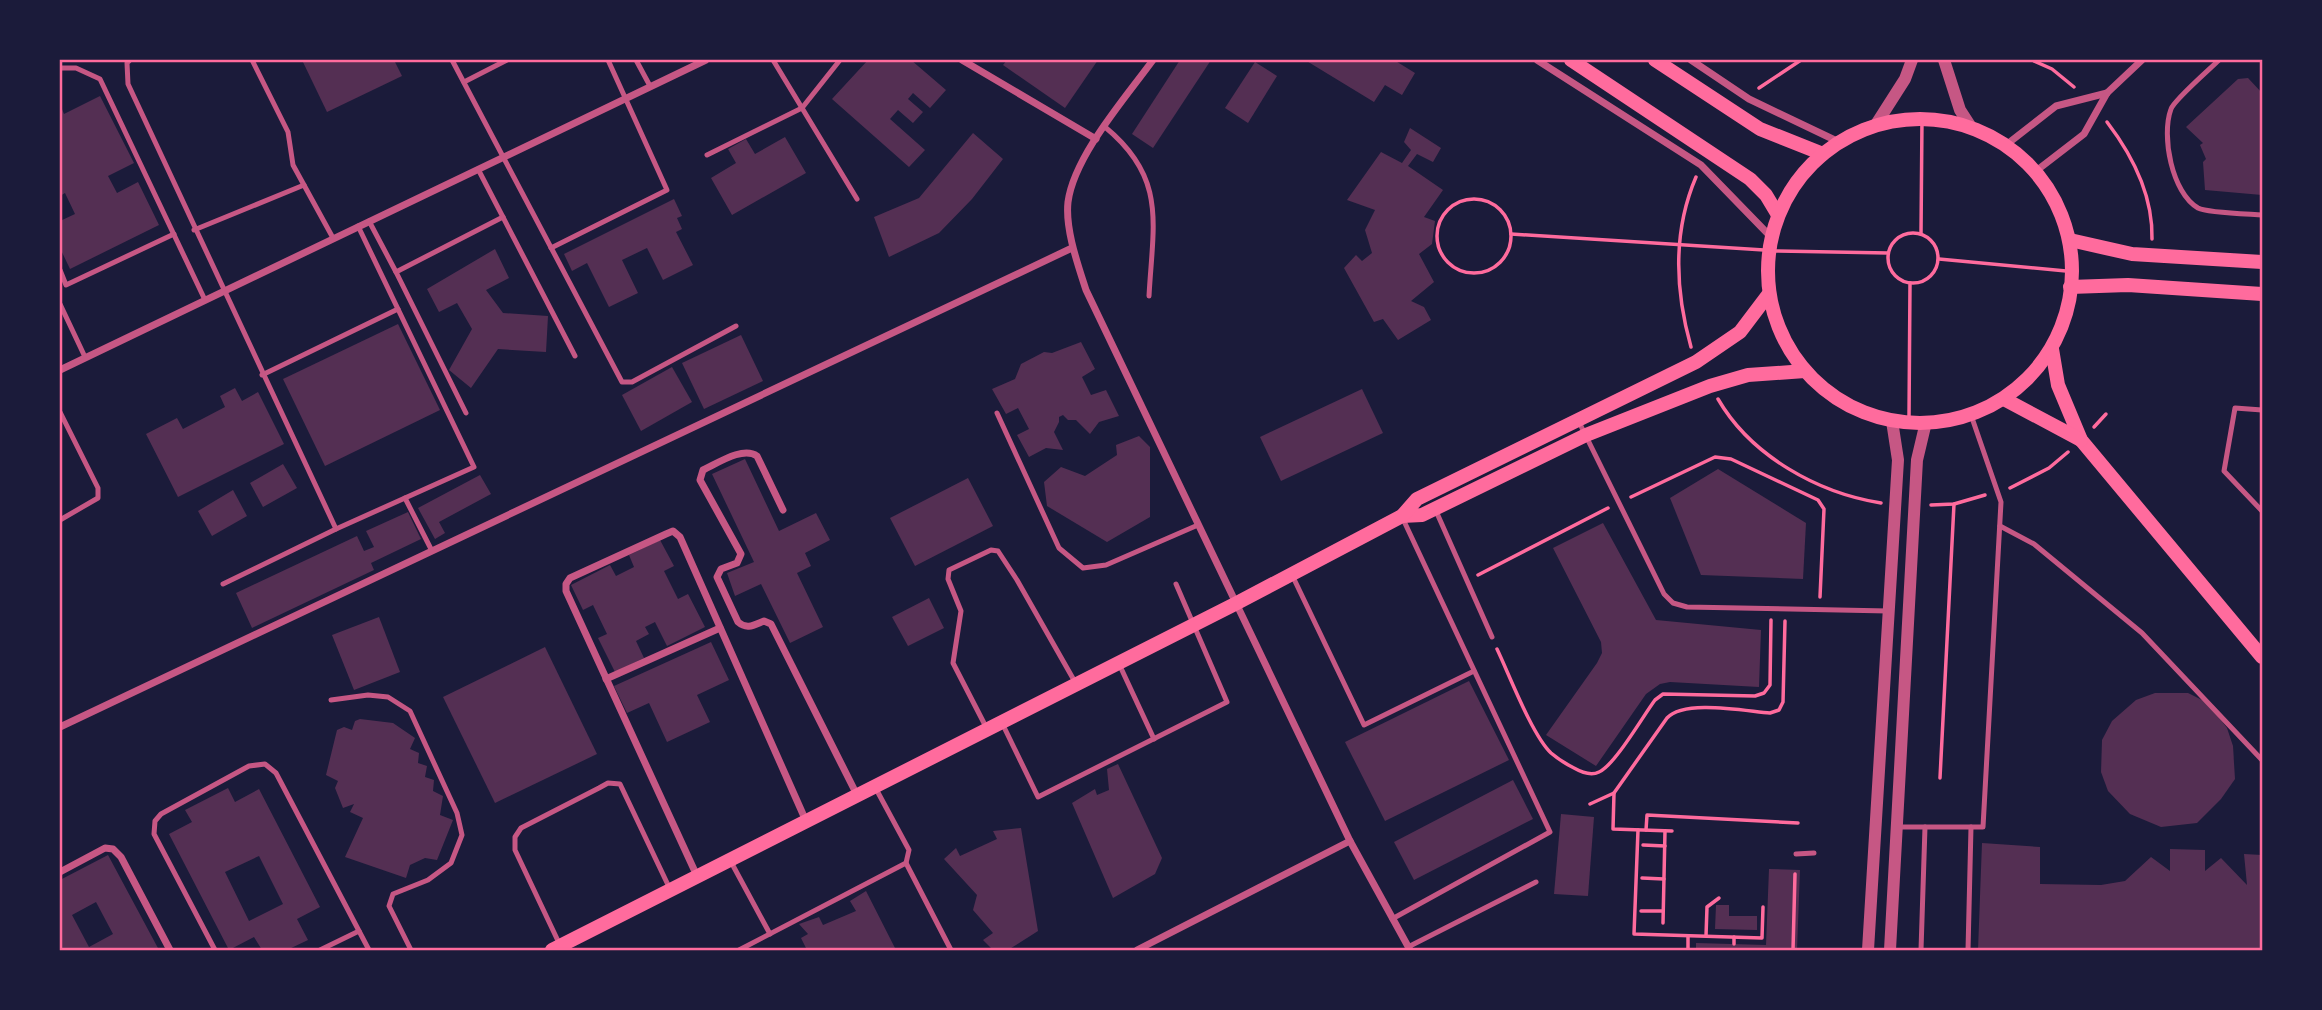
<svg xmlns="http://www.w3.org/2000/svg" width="2322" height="1010" font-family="'Exo 2',sans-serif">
<rect width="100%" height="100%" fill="#1b1b3a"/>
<g fill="#542f53" fill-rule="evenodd">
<polygon points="302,60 394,60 402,76 327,112"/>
<polygon points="868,60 911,60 946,90 930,108 913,93 908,99 923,112 913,123 898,110 890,119 925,150 909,167 832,99"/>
<polygon points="1007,60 1098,60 1065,108 1003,65"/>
<polygon points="1180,60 1211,60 1153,148 1132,134"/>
<polygon points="1305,60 1394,60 1415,73 1402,95 1385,85 1374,102"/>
<polygon points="1255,62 1277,76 1248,123 1225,108"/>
<polygon points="2248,78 2262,93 2262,195 2205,190 2203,162 2206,159 2200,145 2203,143 2186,127 2238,79"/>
<polygon points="100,96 134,163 108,176 117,193 138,182 159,225 70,269 60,248 60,221 75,214 65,193 60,196 60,104 64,114"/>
<polygon points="1410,128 1441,148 1433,162 1417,154 1408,166 1443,190 1424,217 1435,221 1432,244 1419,254 1434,282 1411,301 1424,307 1431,320 1398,340 1383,319 1374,322 1344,268 1356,255 1362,261 1372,253 1365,230 1375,210 1347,200 1381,152 1402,163 1411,150 1404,142"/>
<polygon points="973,133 1003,159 972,199 939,233 889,257 874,217 919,198"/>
<polygon points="785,137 806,173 732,215 711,178 736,163 728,149 746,139 755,154"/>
<polygon points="674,199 682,216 677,218 682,229 676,232 693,265 663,280 647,248 622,260 638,293 609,307 587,263 572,271 564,254"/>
<polygon points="495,249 509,278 486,290 503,313 548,316 546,352 498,349 471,388 449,370 472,329 457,303 439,312 427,289"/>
<polygon points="398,324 440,410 325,466 283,379"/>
<polygon points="741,335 763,381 704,409 682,363"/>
<polygon points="1081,342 1095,369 1082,377 1091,395 1106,390 1119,416 1099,422 1090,434 1076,420 1068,420 1063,415 1059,417 1059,422 1054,432 1063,450 1046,448 1029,457 1017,435 1029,429 1018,408 1006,414 992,389 1015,379 1021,364 1044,352 1052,353"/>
<polygon points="672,367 692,402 641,431 622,395"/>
<polygon points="235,388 242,401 258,392 284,444 178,497 146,434 177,418 183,429 225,407 220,396"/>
<polygon points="1362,389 1383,433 1281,481 1260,437"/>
<polygon points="1139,436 1150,447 1150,517 1107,542 1047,506 1044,482 1061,467 1085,476 1117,455 1116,445"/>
<polygon points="745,459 779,531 816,513 830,540 805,553 811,566 797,573 823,627 790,643 761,584 735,596 727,573 754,562 712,474"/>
<polygon points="283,464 297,488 263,507 250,483"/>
<polygon points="1718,469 1806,523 1803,579 1701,575 1670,498"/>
<polygon points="480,475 491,494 439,522 445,533 435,539 418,508"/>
<polygon points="968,478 993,526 915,566 890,518"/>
<polygon points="233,490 247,516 212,536 198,511"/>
<polygon points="408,512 421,539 371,563 374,570 252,628 236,593 357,536 364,551 374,547 366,531"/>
<polygon points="1603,523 1656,620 1761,630 1759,687 1670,682 1660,684 1646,694 1596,766 1546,735 1597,663 1602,653 1601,642 1553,548"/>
<polygon points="660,540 674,566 664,571 678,599 688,594 705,627 667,646 655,622 645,627 649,634 636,641 644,658 615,672 598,638 607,634 593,605 583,610 571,585 610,565 616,576 634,567 629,555"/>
<polygon points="929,598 944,628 908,646 892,617"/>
<polygon points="379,617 400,672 354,690 332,635"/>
<polygon points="711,642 729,680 697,695 710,722 667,742 649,703 627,713 614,686"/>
<polygon points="545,647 597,754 495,803 443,697"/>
<polygon points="1469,681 1509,760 1385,821 1345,742"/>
<polygon points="2155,693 2188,693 2208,703 2227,728 2233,746 2235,779 2221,799 2197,823 2161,827 2130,814 2108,791 2101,772 2102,740 2112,721 2136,700"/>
<polygon points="360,719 393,723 415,738 410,749 419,753 418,763 427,766 425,777 434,780 433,791 443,796 440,815 453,820 437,860 425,858 410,865 406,878 345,857 363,818 350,812 354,804 343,808 335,788 338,781 326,775 337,730 344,727 352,730 355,721"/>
<polygon points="1118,764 1162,858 1155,874 1113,898 1072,803 1095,789 1097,795 1109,790 1107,769"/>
<polygon points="1513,780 1533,819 1414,880 1394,842"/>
<path d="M228,788L235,802L259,789L320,907L297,919L308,940L287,950H262L254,937L229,950L169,834L192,822L185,810ZM259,856L283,904L249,921L225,872Z"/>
<polygon points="1561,814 1594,817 1588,896 1554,894"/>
<polygon points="1021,828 1038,931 1008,950 993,950 983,940 993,933 973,910 977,895 944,859 956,848 960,856 997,839 993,831"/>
<polygon points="1982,843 2040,847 2040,884 2101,885 2125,881 2151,857 2170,871 2170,849 2205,850 2205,871 2221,858 2247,885 2244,854 2262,855 2262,950 1978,950"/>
<path d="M108,855L159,950H60V880ZM96,902L113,934L89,947L72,915Z"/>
<polygon points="1769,869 1800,870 1797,950 1696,950 1696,943 1766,945"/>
<polygon points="866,891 896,950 807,950 801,938 808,934 799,924 819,917 823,925 856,911 850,901"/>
<polygon points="1716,905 1729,905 1729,916 1757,916 1757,930 1715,929"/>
</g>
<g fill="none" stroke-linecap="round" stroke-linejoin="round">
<g stroke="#ff6b9d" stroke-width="3.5">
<polyline points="2032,60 2052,69 2074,87"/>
<polyline points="1759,88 1801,60"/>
<path d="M2107,122C2133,156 2153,195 2152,239"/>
<circle cx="1474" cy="236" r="37"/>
<circle cx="1913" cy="258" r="25"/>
<polyline points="1921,233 1922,119"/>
<polyline points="1511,234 1764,250"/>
<polyline points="1775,251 1888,253"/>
<polyline points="1939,259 2066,271"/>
<path d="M1691,347C1675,290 1672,233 1696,177"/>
<path d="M1718,399C1751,456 1818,493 1881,503"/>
<polyline points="1909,417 1910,283"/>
<polyline points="2094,427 2106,414"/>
<polyline points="2010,488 2049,468 2068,452"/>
<polyline points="1631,497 1715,457 1731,459 1818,500 1824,509 1820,597"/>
<polyline points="1931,505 1954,504 1985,495"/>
<polyline points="1478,575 1608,508"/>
<path d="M1497,649C1509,674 1532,735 1551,753C1558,759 1566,764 1574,768C1581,772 1591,776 1599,772C1615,765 1643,716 1655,700L1663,694L1755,696L1764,693L1770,685L1771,620"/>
<polyline points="1940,778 1954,504"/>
<polyline points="1614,793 1613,829 1672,831"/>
<path d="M1590,804L1614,793L1667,718C1684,699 1745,711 1770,713L1779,710L1783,702L1785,621"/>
<polyline points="1638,830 1634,934 1762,938 1763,907"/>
<polyline points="1646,830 1647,815 1798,823"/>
<polyline points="1643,845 1665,846"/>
<polyline points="1642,878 1664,879"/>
<polyline points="1641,911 1663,911"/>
<polyline points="1663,923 1665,831"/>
<polyline points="1706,936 1707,907 1719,898"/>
<polyline points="1734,944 1734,937"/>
<polyline points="1688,950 1688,936"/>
<polyline points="1793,950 1795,874"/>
</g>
<g stroke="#c65784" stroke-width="5">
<polyline points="130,60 127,63 128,84 336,529 474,467 358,226"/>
<polyline points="252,60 288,132 293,165 333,238"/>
<polyline points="452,60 622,382 632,382 736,326"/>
<polyline points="636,60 650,86"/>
<polyline points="773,60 857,199"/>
<path d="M2219,60C2210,69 2174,100 2171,109C2161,136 2172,193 2198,208C2208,213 2249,214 2262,215"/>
<polyline points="60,68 76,68 100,79 205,300"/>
<polyline points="464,82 507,60"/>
<path d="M1105,127C1167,178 1153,223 1149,296"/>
<polyline points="707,155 802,108 840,60"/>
<polyline points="478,169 575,356"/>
<polyline points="369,221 396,272"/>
<polyline points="194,230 304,185"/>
<polyline points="551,248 667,190 608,60"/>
<polyline points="60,270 66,285 174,234"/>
<polyline points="60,304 85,357"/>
<polyline points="262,375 398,309"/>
<polyline points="2262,410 2235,408 2224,471 2262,511"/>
<polyline points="60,412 98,488 98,498 60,520"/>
<polyline points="466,413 396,272 503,217"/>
<polyline points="997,413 1059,548 1083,568 1106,565 1198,525"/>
<polyline points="1579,422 1664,594 1673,603 1687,607 1888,611"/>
<polyline points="405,498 432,551"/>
<polyline points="1436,511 1492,637"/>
<polyline points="2000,526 2034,544 2142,633 2262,760"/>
<polyline points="1293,577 1364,725 1474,671"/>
<polyline points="223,584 336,529"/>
<polyline points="1120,666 1154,739"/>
<polyline points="331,700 368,695 388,697 410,711 457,813 462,835 451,863 428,880 393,894 389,906 411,950"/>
<polyline points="1003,725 1038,797 1227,702 1176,584"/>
<polyline points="986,727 953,663 961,611 948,579 949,570 991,550 998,551 1017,580 1075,682"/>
<polyline points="1897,827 1983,827 2001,502 1971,415"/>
<polyline points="1796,854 1814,853"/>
<polyline points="730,860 770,934"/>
<polyline points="906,863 951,950"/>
<polyline points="1392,919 1550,832 1403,519"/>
<polyline points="559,943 515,850 515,837 521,828 599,788 608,783 620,784 669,887"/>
<polyline points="1408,947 1536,882"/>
<polyline points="215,950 154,834 155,821 161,814 249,766 265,764 276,773 369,950"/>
<polyline points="320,950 359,931"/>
<polyline points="739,950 906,863 909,850 875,787"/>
<polyline points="1921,950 1925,827"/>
<polyline points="1968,950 1971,827"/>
</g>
<g stroke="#c65784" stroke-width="7">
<polyline points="962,60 1096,139"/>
<path d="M1153,60C1126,97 1074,156 1068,202C1065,229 1078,265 1086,290L1350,841L1410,950"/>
<polyline points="1537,60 1701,165 1771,237"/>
<polyline points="1691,60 1749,99 1839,142"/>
<polyline points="2006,145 2056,106 2107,93"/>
<polyline points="2036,171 2084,134 2107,93 2142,60"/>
<polyline points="60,370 706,60"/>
<path d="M783,510L757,456C743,446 718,463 703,470L700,480L741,554L737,563L721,569L717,577L738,622C747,630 754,625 764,621L771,624L857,795"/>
<polyline points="606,679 720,628"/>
<polyline points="60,727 1072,248"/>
<polyline points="60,872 105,848 113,849 121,857 170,950"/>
<polyline points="697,876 566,591 566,584 570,578 666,534 673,531 680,537 806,821"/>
<polyline points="1137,950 1350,841"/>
</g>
<g stroke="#c65784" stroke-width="12">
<polyline points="1944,60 1960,110 1971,127"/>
<polyline points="1875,126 1905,79 1912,60"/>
<polyline points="1868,950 1898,460 1892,421"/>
<polyline points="1890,950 1917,460 1926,422"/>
</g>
<g stroke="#ff6b9d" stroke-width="14">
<polyline points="1571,60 1750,179 1766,195 1778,215"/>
<polyline points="1655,60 1760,129 1823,154"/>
<circle cx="1920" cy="271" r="152"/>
<polyline points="2070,240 2132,254 2262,262"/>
<polyline points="2070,287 2128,285 2262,294"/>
<polyline points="2052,349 2058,385 2081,440 2262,657"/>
<polyline points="2004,399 2081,440"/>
<polyline points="1402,516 1422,515 1586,435 1710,386 1748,375 1805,371"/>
<polyline points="552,950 1235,604 1402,516 1417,499 1696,362 1740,332 1768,295"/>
</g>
</g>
<rect width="2322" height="1010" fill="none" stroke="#1b1b3a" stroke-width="122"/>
<rect x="61" y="61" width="2200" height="888" fill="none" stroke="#ff6b9d" stroke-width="2.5"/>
</svg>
